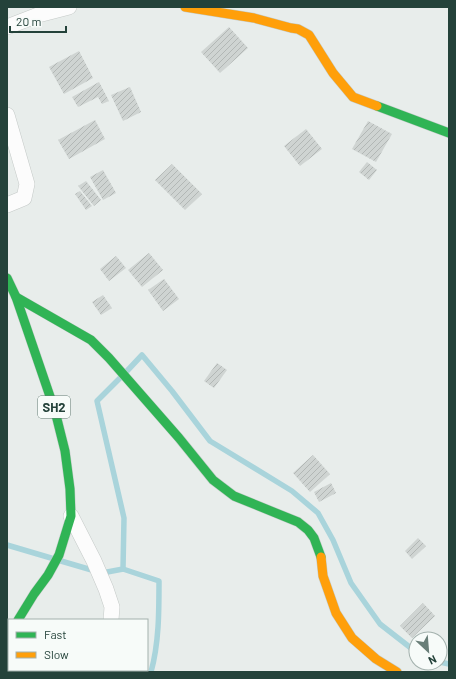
<svg xmlns="http://www.w3.org/2000/svg" width="456" height="679" font-family="Barlow,sans-serif">
<defs>
<pattern id="building-hatch" width="6" height="6" patternUnits="userSpaceOnUse"><rect width="6" height="6" fill="#cfd4d2"/><path d="M-1 1l2-2M0 6l6-6M5 7l2-2" fill="none" stroke="#b2b7b5"/></pattern>
</defs>
<rect width="100%" height="100%" fill="#e8edeb"/>
<g fill="none" stroke-linecap="round" stroke-linejoin="round">
<g stroke="#a9d4db" stroke-width="5.5">
<polyline points="127,371 142,355 172,391 210,441 292,491 318,513 333,540 351,583 380,624 416,652"/>
<polyline points="7,545 51,558"/>
<polyline points="61,561 102,573 123,569 124,518 97,401 121,377"/>
<path d="M123,569L159,581C159,612 159,643 151,672"/>
<polyline points="440,662 449,664"/>
</g>
</g>
<g fill="url(#building-hatch)">
<polygon points="229,27 248,48 220,73 201,52"/>
<polygon points="79,51 93,78 64,94 49,67"/>
<polygon points="99,82 109,101 102,104 98,97 78,107 72,97"/>
<polygon points="130,87 141,112 123,121 111,95"/>
<polygon points="95,120 105,139 69,159 58,140"/>
<polygon points="368,121 392,134 376,162 352,149"/>
<polygon points="306,129 322,149 300,166 284,146"/>
<polygon points="367,162 377,170 369,180 359,172"/>
<polygon points="172,164 202,194 185,210 155,180"/>
<polygon points="103,170 116,193 103,200 90,177"/>
<polygon points="86,181 101,200 94,206 78,186"/>
<polygon points="80,191 92,206 86,210 75,194"/>
<polygon points="149,253 163,270 142,287 128,270"/>
<polygon points="116,256 126,268 109,281 100,269"/>
<polygon points="164,279 179,299 163,311 148,290"/>
<polygon points="103,295 112,308 101,315 92,302"/>
<polygon points="217,363 227,370 214,388 204,381"/>
<polygon points="313,455 330,474 310,492 293,473"/>
<polygon points="331,483 336,493 319,502 314,492"/>
<polygon points="418,538 426,546 412,559 405,551"/>
<polygon points="423,603 435,616 412,638 400,626"/>
<polygon points="8,670 48,670 47,672 10,672 8,671"/>
</g>
<g fill="none" stroke-linecap="round" stroke-linejoin="round">
<g stroke="#c5cac8" stroke-width="16">
<g id="street">
<polyline points="7,27 38,15 69,7"/>
<polyline points="7,115 27,184 24,198 7,205"/>
<polyline points="71,516 94,561 106,589 112,607 111,620"/>
<polyline points="99,672 100,670"/>
</g>
</g>
<g stroke="#c3cbc8" stroke-width="10">
<g id="fast">
<polyline points="377,106 449,133"/>
<polyline points="7,278 16,297 55,411 65,451 70,489 71,516 59,555 48,575 34,594 18,620"/>
<polyline points="16,297 91,340 109,358 179,438 213,480 234,496 298,522 308,530 314,538 321,557"/>
<polyline points="7,638 9,635"/>
</g>
</g>
<g stroke="#c3cbc8" stroke-width="10">
<g id="slow">
<polyline points="185,7 254,18 291,28 298,29 309,35 333,73 353,97 377,106"/>
<polyline points="321,557 323,576 336,613 352,638 376,659 397,672"/>
</g>
</g>
<use href="#street" stroke="#fcfcfc" stroke-width="15"/>
<use href="#fast" stroke="#30b455" stroke-width="9"/>
<use href="#slow" stroke="#ff9f0a" stroke-width="9"/>
</g>
<g text-anchor="middle" dominant-baseline="central" stroke-width="4" stroke-linejoin="round" paint-order="stroke">
<rect fill="#f7fbf9" stroke="#637a73" stroke-width="1" x="38" y="396" width="32" height="22" rx="3"/>
<g font-size="13" font-weight="bold" fill="#24423a">
<text x="54" y="407">SH2</text>
</g>
</g>
<rect width="456" height="679" fill="none" stroke="#24423a" stroke-width="16"/>
<rect x="8" y="619" width="140" height="52" fill="#f7fbf9" stroke="#a3b1ad"/>
<rect x="16" y="632" width="20" height="6" fill="#30b455" stroke="#a3b1ad"/>
<text x="44" y="639" font-size="12" fill="#24423a">Fast</text>
<rect x="16" y="652" width="20" height="6" fill="#ff9f0a" stroke="#a3b1ad"/>
<text x="44" y="659" font-size="12" fill="#24423a">Slow</text>
<g transform="translate(428 651) rotate(154)"><circle r="19" fill="#f7fbf9" stroke="#a3b1ad"/>
<path d="M0-3L7 15L0 10L-7 15Z" fill="#697e78"/>
<text y="-6" font-size="11" font-weight="bold" text-anchor="middle" fill="#24423a">N</text>
</g>
<path d="M10 26v6h56v-6" fill="none" stroke="#24423a" stroke-width="2"/>
<text x="16" y="26" font-size="12" fill="#24423a" stroke="#f7fbf9" stroke-width="3" paint-order="stroke">20 m</text>
</svg>
